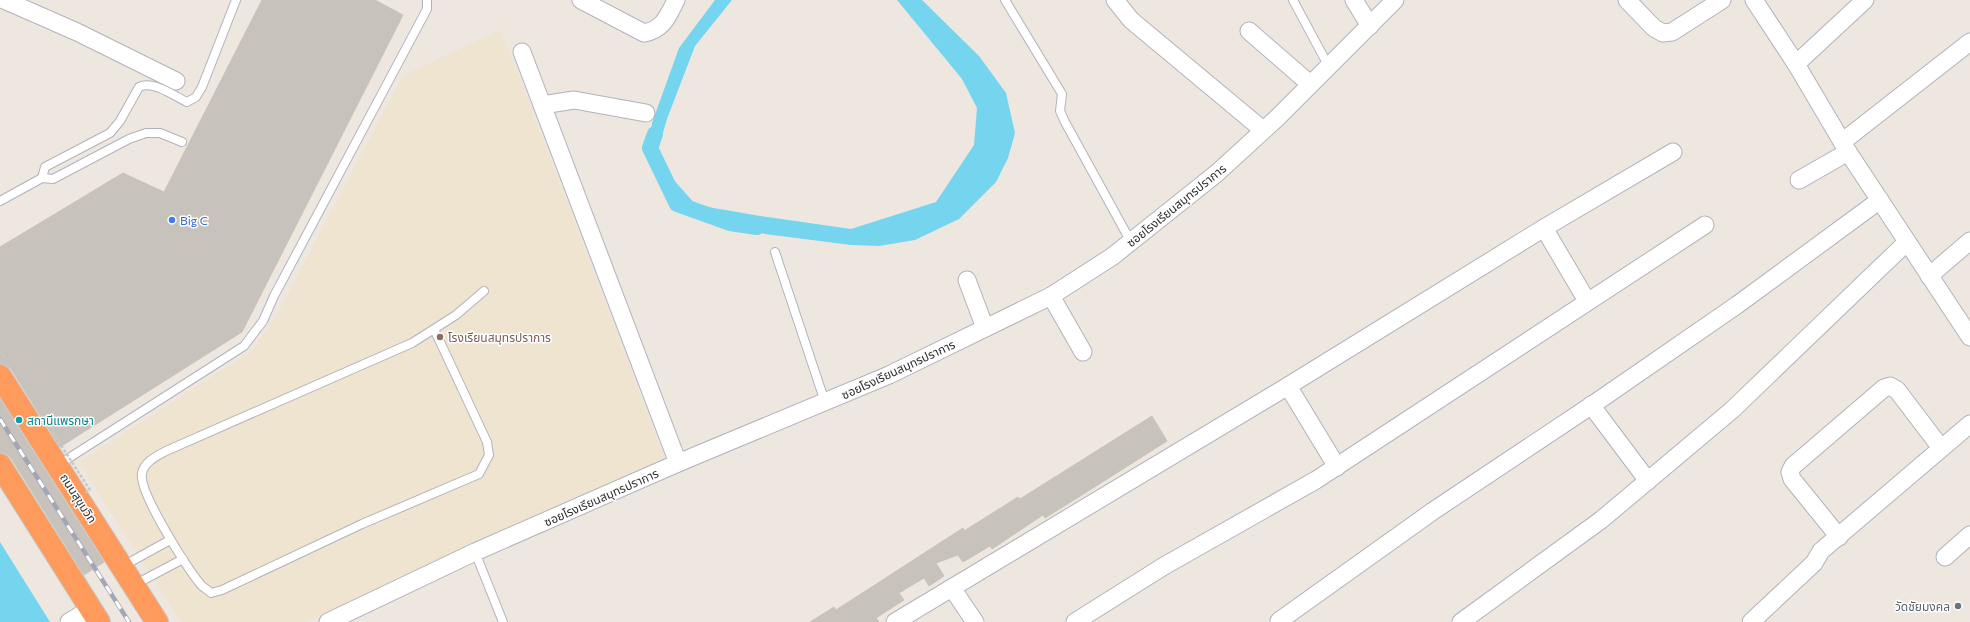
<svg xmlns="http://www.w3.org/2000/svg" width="1970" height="622" font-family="Commissioner,'Noto Sans Thai',sans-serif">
<rect width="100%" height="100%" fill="#eee7e0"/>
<polygon fill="#efe4d0" points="501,30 665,459 306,622 181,622 79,462 250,352 273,322 403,75"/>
<g fill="#75d4ee">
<polygon points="715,0 732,0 695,46 667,119 658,150 672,178 696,205 760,216 851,229 936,202 974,145 977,108 962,79 897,0 922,0 979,56 1006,93 1015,133 1008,158 996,182 959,219 915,240 879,246 851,245 765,234 698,211 675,200 650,148 652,123 679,48"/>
<polygon points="0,542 50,622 0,622"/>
</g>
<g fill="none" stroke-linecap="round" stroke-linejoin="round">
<polyline stroke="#75d4ee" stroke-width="16" points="655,134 650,148 677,204 730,223 757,227"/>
</g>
<g fill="#c7c2bb" stroke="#cac3b9">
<polygon points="262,0 375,0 403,15 242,332 60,447 11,369 6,365 0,364 0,247 123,173 164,192"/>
<polygon points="0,399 104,562 84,575 11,458 6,454 0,453"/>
<polygon points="1152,416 1167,441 1074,500 1045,518 1043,515 992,549 990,546 963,562 958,555 936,563 944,576 929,586 924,578 899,593 904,600 876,618 879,622 810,622 834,607 836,610 963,528 964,531 1018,497 1020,499"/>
</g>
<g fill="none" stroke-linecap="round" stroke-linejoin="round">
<g stroke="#b0b3bd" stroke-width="10">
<g id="lane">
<polyline points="1005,0 1062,94 1060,111 1065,122 1131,242"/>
<polyline points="1293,0 1329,67"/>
<path d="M42,178L45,167L110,133L120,121L139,87C153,80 174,96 187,102L196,97L202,87L236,0"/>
<polyline points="0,201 42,178 53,179 129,139 146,133 160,133 182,142"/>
<polyline points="775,252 825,402"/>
<path d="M434,329L487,442L489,455L479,474L362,524L222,590L211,593C208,590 204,588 201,585C188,569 138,492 142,473C145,461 157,456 166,451L412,343L456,315L484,291"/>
<polyline points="58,465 244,346 263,321 274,296 427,9 427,0"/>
<polyline points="475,552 503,622"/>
<polyline points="123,566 170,540"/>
<polyline points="134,585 183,559"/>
</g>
</g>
<g stroke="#b0b3bd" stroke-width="19">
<g id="street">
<polyline points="4,0 77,32 176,81"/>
<path d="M581,0L644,33C663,30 668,16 676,0"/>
<polyline points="1115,0 1131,20 1263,130"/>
<polyline points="1354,0 1370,26"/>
<polyline points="1627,0 1654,28 1663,33 1672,32 1722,0"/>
<polyline points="1754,0 1796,64 1848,152 1970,337"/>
<polyline points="1249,31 1310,84"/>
<polyline points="522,52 678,463"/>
<polyline points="1796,64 1865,0"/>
<polyline points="542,105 574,100 646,113"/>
<polyline points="1842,142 1970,42"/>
<polyline points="1799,180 1848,152"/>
<polyline points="1544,228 1587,301"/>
<polyline points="1929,276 1970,241"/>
<polyline points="967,280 985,328"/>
<polyline points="1051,296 1083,352"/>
<polyline points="1288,386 1337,467"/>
<polyline points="1591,405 1648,481"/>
<polyline points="1839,537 1792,479 1790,472 1793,466 1884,388 1890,386 1897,390 1941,448"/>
<polyline points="1945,557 1970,535"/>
<polyline points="952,588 975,622"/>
<polyline points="1279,621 1433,511 1598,401 1737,305 1880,200"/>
<polyline points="69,622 90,609"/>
<polyline points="328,622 475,552 678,463 889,375 1051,296 1113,256 1217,173 1276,119 1395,0"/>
<polyline points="895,622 1288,386 1544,228 1673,152"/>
<polyline points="1075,622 1164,566 1316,480 1705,225"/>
<polyline points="1461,622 1601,520 1732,410 1907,242"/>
<polyline points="1751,622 1814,563 1821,551 1970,424"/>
</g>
</g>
<g stroke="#c8c8c8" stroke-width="24">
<g id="highway">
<polyline points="0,376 157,622"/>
<polyline points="0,465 99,622"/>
</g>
</g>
<polyline stroke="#c8c8c8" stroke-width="2.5" stroke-dasharray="3 2" stroke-linecap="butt" points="0,351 5,359"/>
<use href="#lane" stroke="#fff" stroke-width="8"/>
<use href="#street" stroke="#fff" stroke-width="17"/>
<use href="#highway" stroke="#fd9a5c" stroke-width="22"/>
<g stroke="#a2a6b7" stroke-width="4.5">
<polyline id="rail" points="0,419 129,622"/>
</g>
<use href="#rail" stroke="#fff" stroke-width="3" stroke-dasharray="9" stroke-linecap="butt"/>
<polyline stroke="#c8c8c8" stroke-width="2.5" stroke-dasharray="3 2" stroke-linecap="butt" points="53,433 90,490 85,493"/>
</g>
<circle fill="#3f7fe0" stroke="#fff" stroke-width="1.5" cx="172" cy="220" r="4"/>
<circle fill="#8d6e63" stroke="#fff" stroke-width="1.5" cx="440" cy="337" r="4"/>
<circle fill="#0f9aa8" stroke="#fff" stroke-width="1.5" cx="19" cy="420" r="4"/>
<circle fill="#6b7280" stroke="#fff" stroke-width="1.5" cx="1958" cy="606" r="4"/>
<g text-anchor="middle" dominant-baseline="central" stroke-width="3" stroke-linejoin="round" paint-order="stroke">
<g font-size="12" fill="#2d2d2d" stroke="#fff">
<text transform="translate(1176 205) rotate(-39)">ซอยโรงเรียนสมุทรปราการ</text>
<text transform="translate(898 369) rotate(-25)">ซอยโรงเรียนสมุทรปราการ</text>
<text transform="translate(601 497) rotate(-24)">ซอยโรงเรียนสมุทรปราการ</text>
<text transform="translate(79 498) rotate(57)">ถนนสุขุมวิท</text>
</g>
<g font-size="12" fill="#366cbe" stroke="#fff" text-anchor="start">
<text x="180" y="220">Big C</text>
</g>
<g font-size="12" fill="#785e54" stroke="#fff" text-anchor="start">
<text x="448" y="337">โรงเรียนสมุทรปราการ</text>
</g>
<g font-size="12" fill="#0d838f" stroke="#fff" text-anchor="start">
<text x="27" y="420">สถานีแพรกษา</text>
</g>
<g font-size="12" fill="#5b616d" stroke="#fff" text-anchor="end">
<text x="1950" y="606">วัดชัยมงคล</text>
</g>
</g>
</svg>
